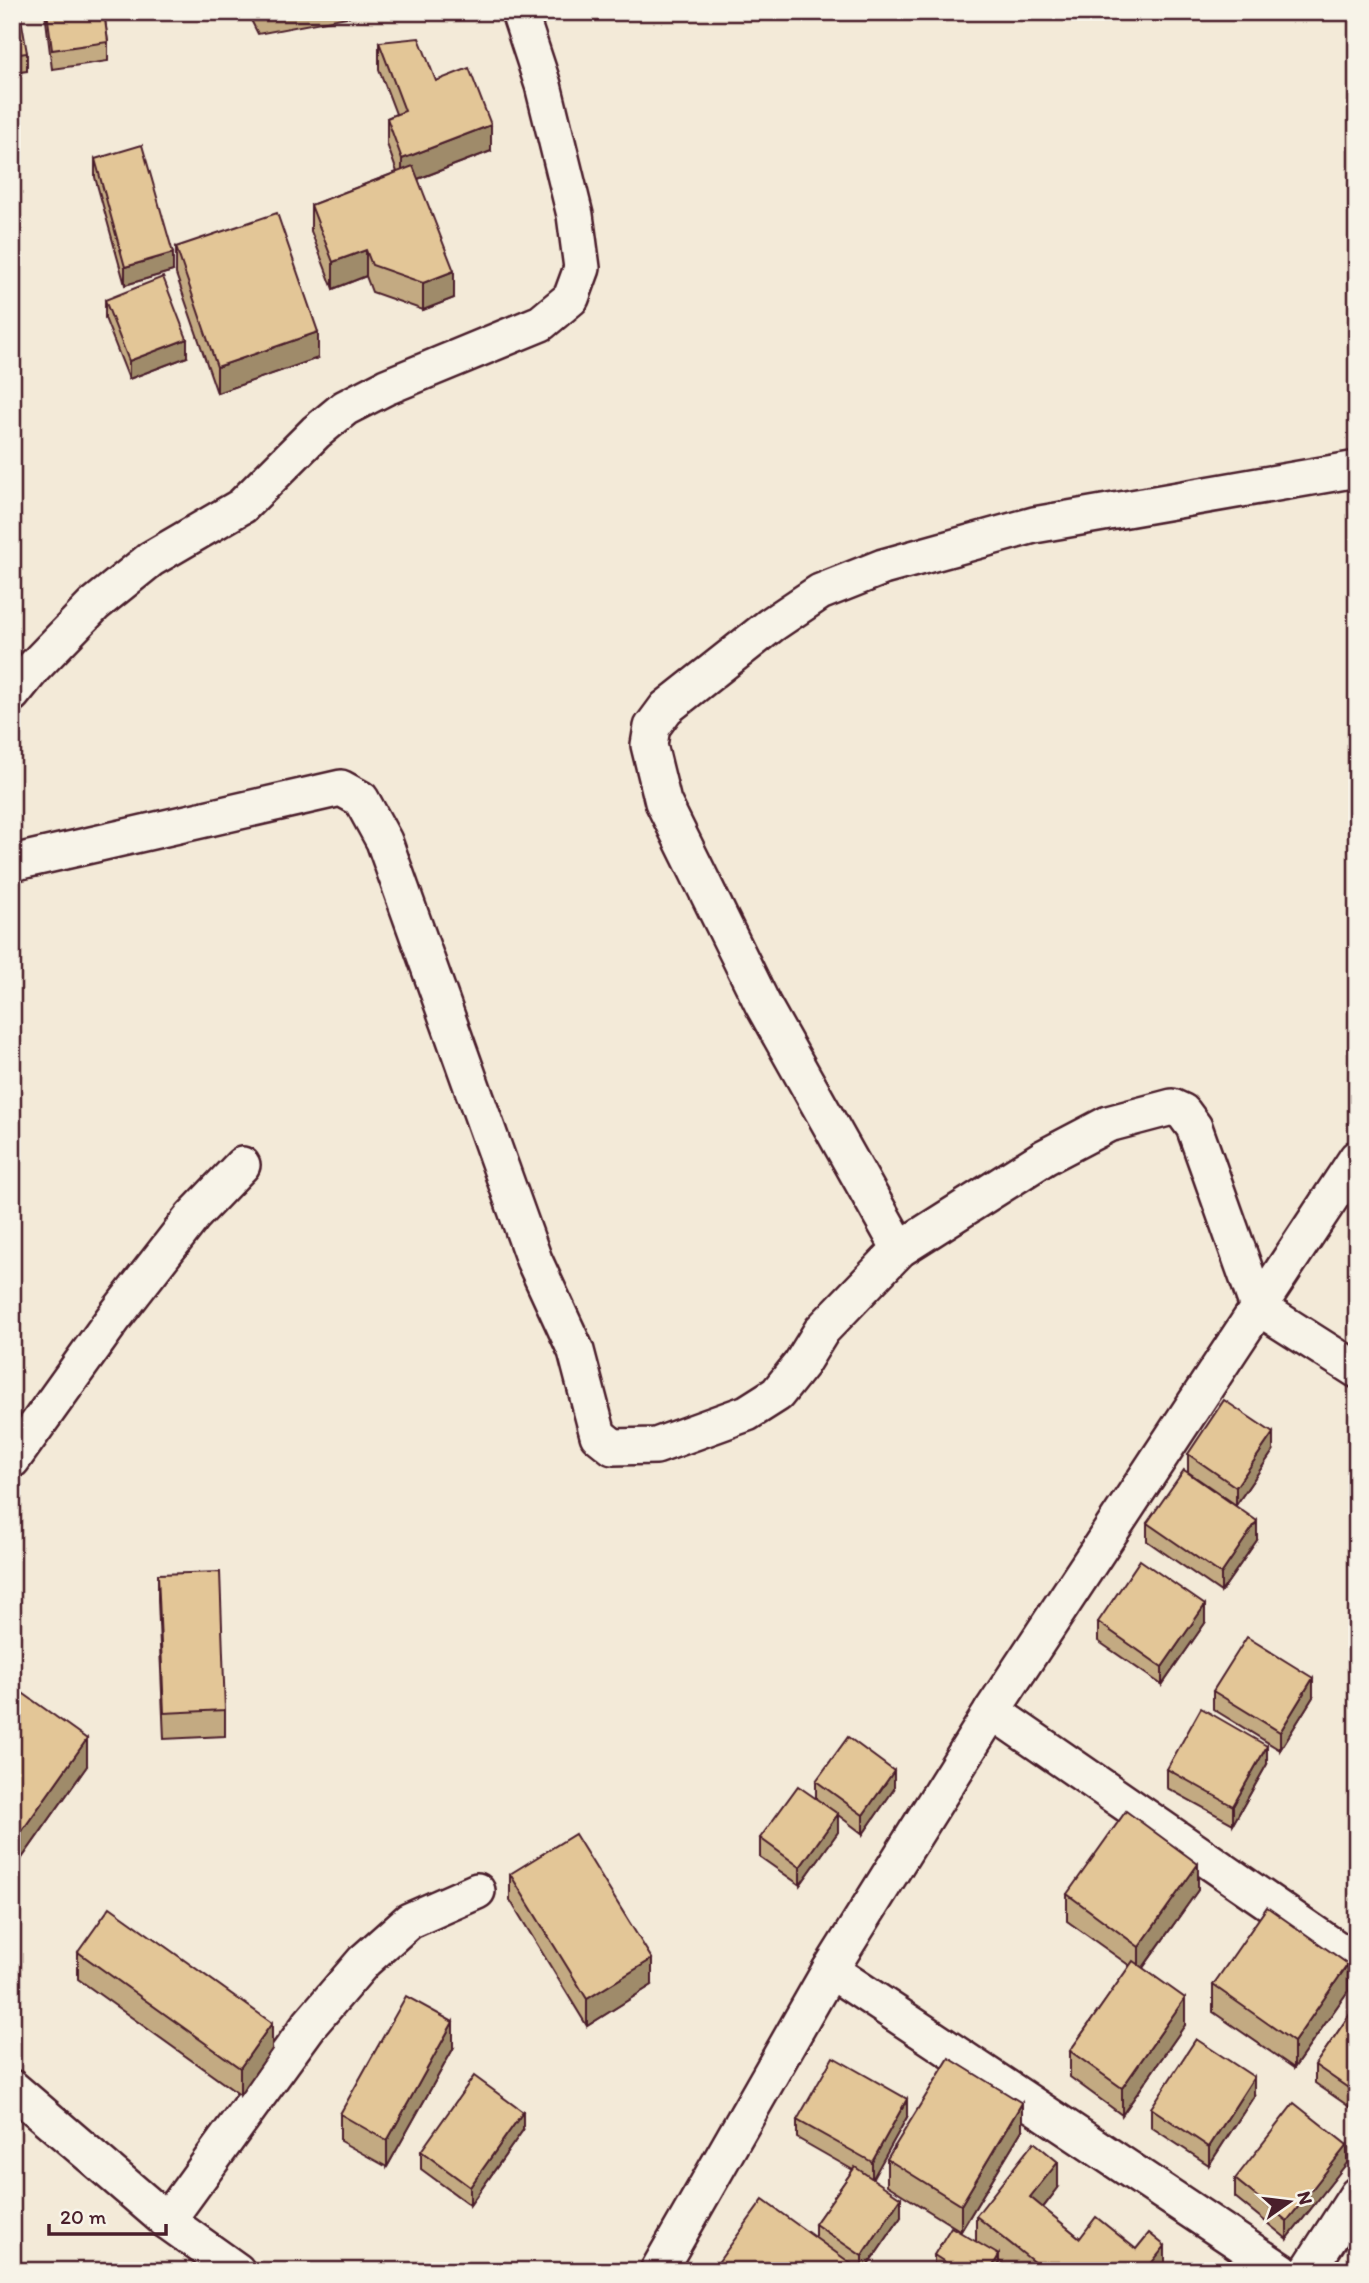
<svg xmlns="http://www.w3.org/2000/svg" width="1369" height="2283" font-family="Itim,sans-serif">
<rect width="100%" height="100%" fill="#f3ead8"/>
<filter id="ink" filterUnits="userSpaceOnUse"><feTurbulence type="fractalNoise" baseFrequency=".0143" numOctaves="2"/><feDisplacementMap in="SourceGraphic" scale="14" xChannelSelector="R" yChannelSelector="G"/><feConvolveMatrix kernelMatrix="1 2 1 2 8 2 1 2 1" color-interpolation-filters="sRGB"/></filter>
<g filter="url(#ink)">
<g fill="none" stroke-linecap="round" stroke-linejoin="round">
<g stroke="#4a1f2b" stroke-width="40">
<g id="street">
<polyline points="12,694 34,667 94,605 151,559 242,506 316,432 345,408 386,387 541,323 571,298 582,268 575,215 543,85 519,12"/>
<polyline points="12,863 341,788 361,799 384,841 534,1260 576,1351 598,1435 613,1447 656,1446 747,1413 777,1394 801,1364 822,1330 900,1249 1045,1157 1108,1124 1172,1107 1183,1112 1194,1127 1258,1307 1357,1370"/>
<polyline points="900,1249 763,1005 663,802 649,745 652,727 666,708 771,625 820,592 883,567 1034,525 1357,469"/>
<polyline points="12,1460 113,1319 193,1216 242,1165"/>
<polyline points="992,1711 1357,1963"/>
<polyline points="830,1970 1282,2271"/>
<polyline points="12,2088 167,2221 237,2271"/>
<polyline points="167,2221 310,2024 364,1961 409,1921 477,1891"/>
<polyline points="658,2271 830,1970 992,1711 1357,1158"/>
<polyline points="1308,2271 1357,2195"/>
</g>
</g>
<use href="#street" stroke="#f7f3e8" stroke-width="35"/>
</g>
<g fill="#c3aa82" stroke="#4a1f2b" stroke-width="2">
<polygon points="12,12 27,53 27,71 12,73"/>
<polygon points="45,12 104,12 108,42 108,61 52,69"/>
<polygon points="247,12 363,12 363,14 258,34"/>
<polygon points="379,42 436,81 491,151 418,179 454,298 423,310 372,292 366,276 333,289 311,231 311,205 397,172 387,144 387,118 396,114 379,69"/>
<polygon points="95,159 173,271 125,285 95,177"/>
<polygon points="176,247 318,358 217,393 176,274"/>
<polygon points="105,300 187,357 129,379 105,318"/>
<polygon points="1273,1451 1236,1505 1188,1472 1188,1454"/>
<polygon points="1147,1523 1257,1540 1221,1592 1147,1541"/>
<polygon points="158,1574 225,1710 225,1736 164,1739 158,1600"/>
<polygon points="1098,1622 1205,1623 1162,1685 1098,1641"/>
<polygon points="1213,1691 1313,1697 1280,1750 1213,1709"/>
<polygon points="12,1696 87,1766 17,1865 12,1861"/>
<polygon points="1267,1764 1233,1824 1167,1788 1167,1769"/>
<polygon points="816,1781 894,1789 863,1834 838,1815 838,1832 800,1885 760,1857 760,1838 816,1799"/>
<polygon points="510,1874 652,1985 587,2026 510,1900"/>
<polygon points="1198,1890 1143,1968 1185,2025 1122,2115 1070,2077 1070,2051 1130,1966 1067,1921 1067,1894"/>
<polygon points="78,1952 272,2049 240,2095 78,1979"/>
<polygon points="1213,1985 1348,1991 1294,2068 1213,2012"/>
<polygon points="1357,2004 1357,2112 1315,2083 1315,2065"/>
<polygon points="453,2049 387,2167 340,2141 340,2114"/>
<polygon points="1254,2096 1209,2165 1151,2127 1151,2108"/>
<polygon points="907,2117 872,2179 901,2217 864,2271 717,2271 717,2264 815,2238 815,2224 853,2170 797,2138 797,2120"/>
<polygon points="523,2130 470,2205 421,2169 421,2151"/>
<polygon points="1022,2130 961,2231 887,2185 887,2159"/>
<polygon points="1347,2163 1287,2239 1235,2197 1235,2179"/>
<polygon points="1058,2188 1043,2208 1080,2238 1165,2271 1012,2271 999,2261 999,2271 934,2271 934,2255 976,2241 976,2216"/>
<polygon points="1357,2247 1357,2271 1349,2271 1349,2261"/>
</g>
<g fill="#9f8b6a" stroke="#4a1f2b" stroke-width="2">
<polygon points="491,125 491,151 402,185 402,159"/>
<polygon points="366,250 366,276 333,289 333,262"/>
<polygon points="173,253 173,271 125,285 125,267"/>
<polygon points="454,271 454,298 423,310 423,283"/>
<polygon points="318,332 318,358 217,393 217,367"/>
<polygon points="187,339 187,357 129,379 129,361"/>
<polygon points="1273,1433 1273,1451 1236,1505 1236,1487"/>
<polygon points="1257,1521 1257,1540 1221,1592 1221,1574"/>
<polygon points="1205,1605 1205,1623 1162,1685 1162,1667"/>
<polygon points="1313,1678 1313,1697 1280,1750 1280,1732"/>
<polygon points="87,1739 87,1766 17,1865 17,1838"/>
<polygon points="1267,1746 1267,1764 1233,1824 1233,1806"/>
<polygon points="894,1771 894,1789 863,1834 863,1815"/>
<polygon points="838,1814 838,1832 800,1885 800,1867"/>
<polygon points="1198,1864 1198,1890 1139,1973 1139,1947"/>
<polygon points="652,1959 652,1985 587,2026 587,1999"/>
<polygon points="1348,1964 1348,1991 1294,2068 1294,2042"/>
<polygon points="1185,1998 1185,2025 1122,2115 1122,2088"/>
<polygon points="453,2022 453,2049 387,2167 387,2141"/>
<polygon points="272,2023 272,2049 240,2095 240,2068"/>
<polygon points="1254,2077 1254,2096 1209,2165 1209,2147"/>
<polygon points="907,2099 907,2117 872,2180 872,2162"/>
<polygon points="1022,2103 1022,2130 961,2231 961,2205"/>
<polygon points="523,2112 523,2130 470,2205 470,2187"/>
<polygon points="1347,2145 1347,2163 1287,2239 1287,2221"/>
<polygon points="1058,2162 1058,2188 1030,2224 1030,2197"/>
<polygon points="901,2198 901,2217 864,2271 862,2271 862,2256"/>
<polygon points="1165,2246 1165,2271 1145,2271"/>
<polygon points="999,2255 999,2271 990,2271"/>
</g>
<g fill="#e3c697" stroke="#4a1f2b" stroke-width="2">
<polygon points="12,12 20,12 27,53 12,55"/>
<polygon points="47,12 104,12 108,42 52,50"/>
<polygon points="419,38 436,81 469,68 491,125 402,159 387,118 405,111 379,42"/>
<polygon points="142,145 173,253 125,267 95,159"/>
<polygon points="413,166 454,271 423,283 372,265 366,250 333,262 311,205"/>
<polygon points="277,213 318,332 217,367 176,247"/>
<polygon points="163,277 187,339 129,361 105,300"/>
<polygon points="1224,1400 1273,1433 1236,1487 1188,1454"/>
<polygon points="1184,1470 1257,1521 1221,1574 1147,1523"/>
<polygon points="1140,1560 1205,1605 1162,1667 1098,1622"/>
<polygon points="220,1572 225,1710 164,1713 158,1574"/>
<polygon points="1247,1637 1313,1678 1280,1732 1213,1691"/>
<polygon points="17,1689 87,1739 17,1838 12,1835 12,1696"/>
<polygon points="1201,1708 1267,1746 1233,1806 1167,1769"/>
<polygon points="848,1737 894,1771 863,1815 816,1781"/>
<polygon points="798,1786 838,1814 800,1867 760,1838"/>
<polygon points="1126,1811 1198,1864 1139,1947 1067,1894"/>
<polygon points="575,1834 652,1959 587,1999 510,1874"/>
<polygon points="110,1907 272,2023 240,2068 78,1952"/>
<polygon points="1267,1907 1348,1964 1294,2042 1213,1985"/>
<polygon points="1133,1961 1185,1998 1122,2088 1070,2051"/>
<polygon points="406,1996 453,2022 387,2141 340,2114"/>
<polygon points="1357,2004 1357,2094 1315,2065"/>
<polygon points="1196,2039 1254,2077 1209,2147 1151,2108"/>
<polygon points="833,2057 907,2099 872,2162 797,2120"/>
<polygon points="949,2058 1022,2103 961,2205 887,2159"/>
<polygon points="474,2076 523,2112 470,2187 421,2151"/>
<polygon points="1294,2103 1347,2145 1287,2221 1235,2179"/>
<polygon points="1034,2142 1058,2162 1030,2197 1080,2238 1096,2217 1136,2249 1149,2233 1165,2246 1145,2271 1045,2271 976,2216"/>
<polygon points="855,2167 901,2198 862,2256 815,2224"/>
<polygon points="763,2200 860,2270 860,2271 726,2271 717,2264"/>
<polygon points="951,2227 999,2255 990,2271 959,2271 934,2255"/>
<polygon points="1357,2247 1357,2265 1349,2261"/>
</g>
</g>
<rect width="1369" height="2283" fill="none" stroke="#f7f3e8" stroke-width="42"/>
<rect x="21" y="21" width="1327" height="2241" fill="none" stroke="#4a1f2b" stroke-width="2.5" filter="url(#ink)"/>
<g transform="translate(1289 2202) rotate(76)" stroke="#f7f3e8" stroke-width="5" paint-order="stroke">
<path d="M0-5L12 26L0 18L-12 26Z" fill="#4a1f2b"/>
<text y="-10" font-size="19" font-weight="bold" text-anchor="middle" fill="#4a1f2b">N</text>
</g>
<path d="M49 2224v10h117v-10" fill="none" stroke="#4a1f2b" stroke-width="3.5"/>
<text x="60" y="2224" font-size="21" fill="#4a1f2b" stroke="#f7f3e8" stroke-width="5" paint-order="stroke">20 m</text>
</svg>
